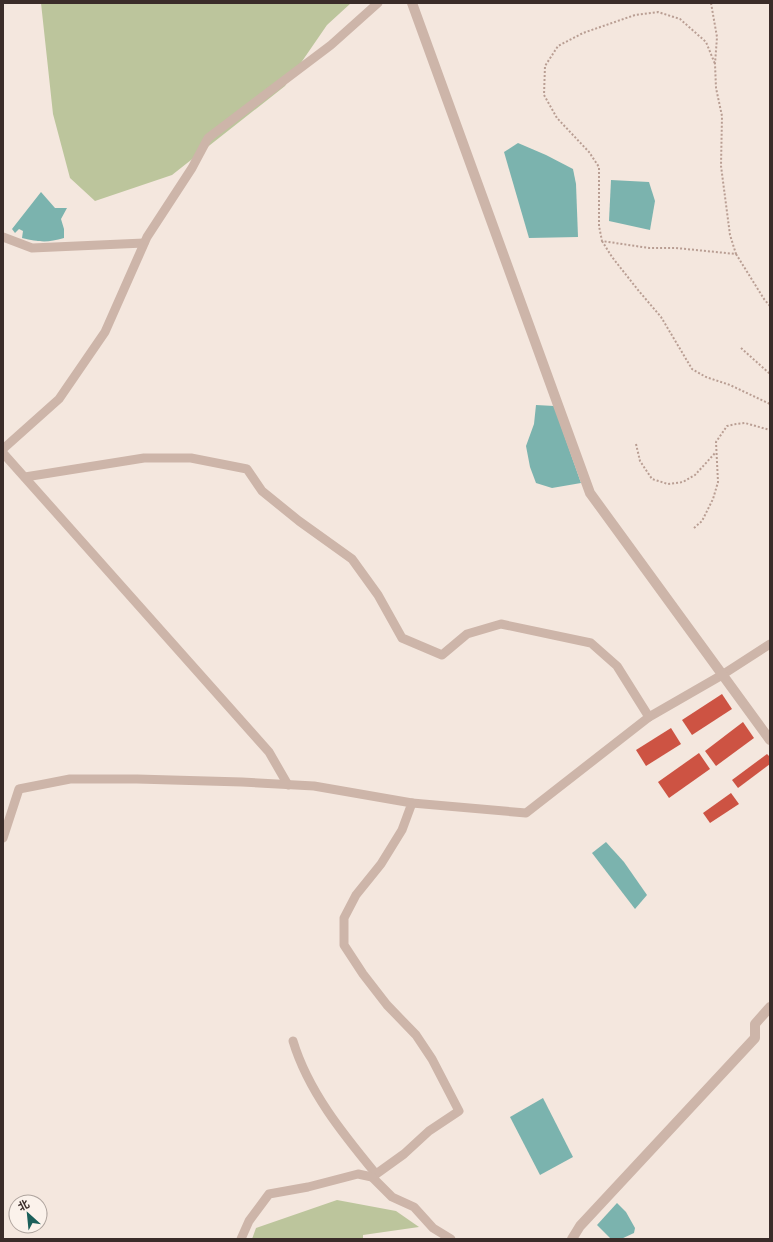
<svg xmlns="http://www.w3.org/2000/svg" width="773" height="1242" font-family="'Golos Text','Noto Sans SC',sans-serif">
<rect width="100%" height="100%" fill="#f4e7de"/>
<g fill="#bcc59c">
<polygon points="41,3 351,3 327,25 285,86 172,175 95,201 70,178 53,114"/>
<polygon points="337,1200 396,1211 419,1227 363,1235 363,1239 252,1239 256,1228"/>
</g>
<g fill="#7bb3ae">
<polygon points="518,143 546,155 573,169 576,184 578,237 529,238 504,152"/>
<polygon points="611,180 649,182 655,201 650,230 609,221"/>
<path d="M41,192L55,208H67L61,219L64,229V238C47,243 39,242 22,238L23,231L19,229L15,233L12,229Z"/>
<polygon points="536,405 554,406 581,483 552,488 536,483 530,467 526,446 534,424"/>
<polygon points="606,842 624,862 647,895 635,909 592,853"/>
<polygon points="543,1098 573,1157 540,1175 510,1117"/>
<polygon points="617,1203 626,1212 635,1228 634,1233 621,1239 611,1239 597,1225"/>
</g>
<g fill="#cd5343">
<polygon points="722,694 732,709 692,735 682,720"/>
<polygon points="743,722 754,738 716,766 705,751"/>
<polygon points="671,728 681,744 646,766 636,750"/>
<polygon points="699,753 710,769 669,798 658,782"/>
<polygon points="767,754 770,757 770,764 738,788 732,780"/>
<polygon points="731,793 739,804 710,823 703,813"/>
</g>
<g fill="none" stroke-linecap="round" stroke-linejoin="round">
<g stroke="#b99e93" stroke-width="2" stroke-dasharray="2 2" stroke-linecap="butt">
<polyline points="711,3 717,37 715,64 716,88 722,116 721,166 730,235 736,254 676,248 649,248 602,241 599,226 599,167 589,152 557,118 544,95 545,66 558,46 583,33 635,15 658,12 680,19 706,42 715,64"/>
<polyline points="602,241 612,257 638,290 661,317 692,369 706,377 730,385 770,404"/>
<polyline points="736,254 764,299 770,306"/>
<polyline points="741,348 770,374"/>
<polyline points="636,444 640,461 652,479 668,484 683,482 695,475 716,452"/>
<polyline points="694,528 702,521 713,499 718,482 716,442 727,426 736,424 745,423 770,430"/>
</g>
<g stroke="#cdb5a9" stroke-width="9">
<polyline points="3,237 32,248 144,243"/>
<polyline points="3,449 59,399 105,332 147,237 192,168 208,138 331,45 378,3"/>
<polyline points="3,453 269,752 288,785"/>
<polyline points="25,477 144,458 191,458 247,469 262,491 299,521 352,559 378,595 402,638 442,655 467,634 501,624 591,643 617,666 649,717 526,813 412,803"/>
<polyline points="649,717 722,675 770,644"/>
<polyline points="3,838 19,789 70,779 137,779 242,782 314,786 412,803 402,830 381,864 356,895 344,918 344,945 363,974 387,1005 416,1035 432,1059 459,1111 429,1131 404,1154 372,1177 392,1197 414,1207 433,1228 451,1239"/>
<path d="M293,1041C308,1091 343,1134 376,1174"/>
<polyline points="241,1239 249,1221 269,1194 308,1187 358,1174 372,1177"/>
</g>
<g stroke="#cdb5a9" stroke-width="10">
<polyline points="412,3 590,493 770,740"/>
<polyline points="572,1239 580,1226 755,1038 755,1024 770,1007"/>
</g>
</g>
<rect width="773" height="1242" fill="none" stroke="#3a2c29" stroke-width="8"/>
<g transform="translate(28 1214) rotate(333)"><circle r="19" fill="#fbf2eb" stroke="#aea39d"/>
<path d="M0-3L7 15L0 10L-7 15Z" fill="#1b5f5a"/>
<text y="-6" font-size="11" font-weight="bold" text-anchor="middle" fill="#3a2c29">北</text>
</g>
</svg>
